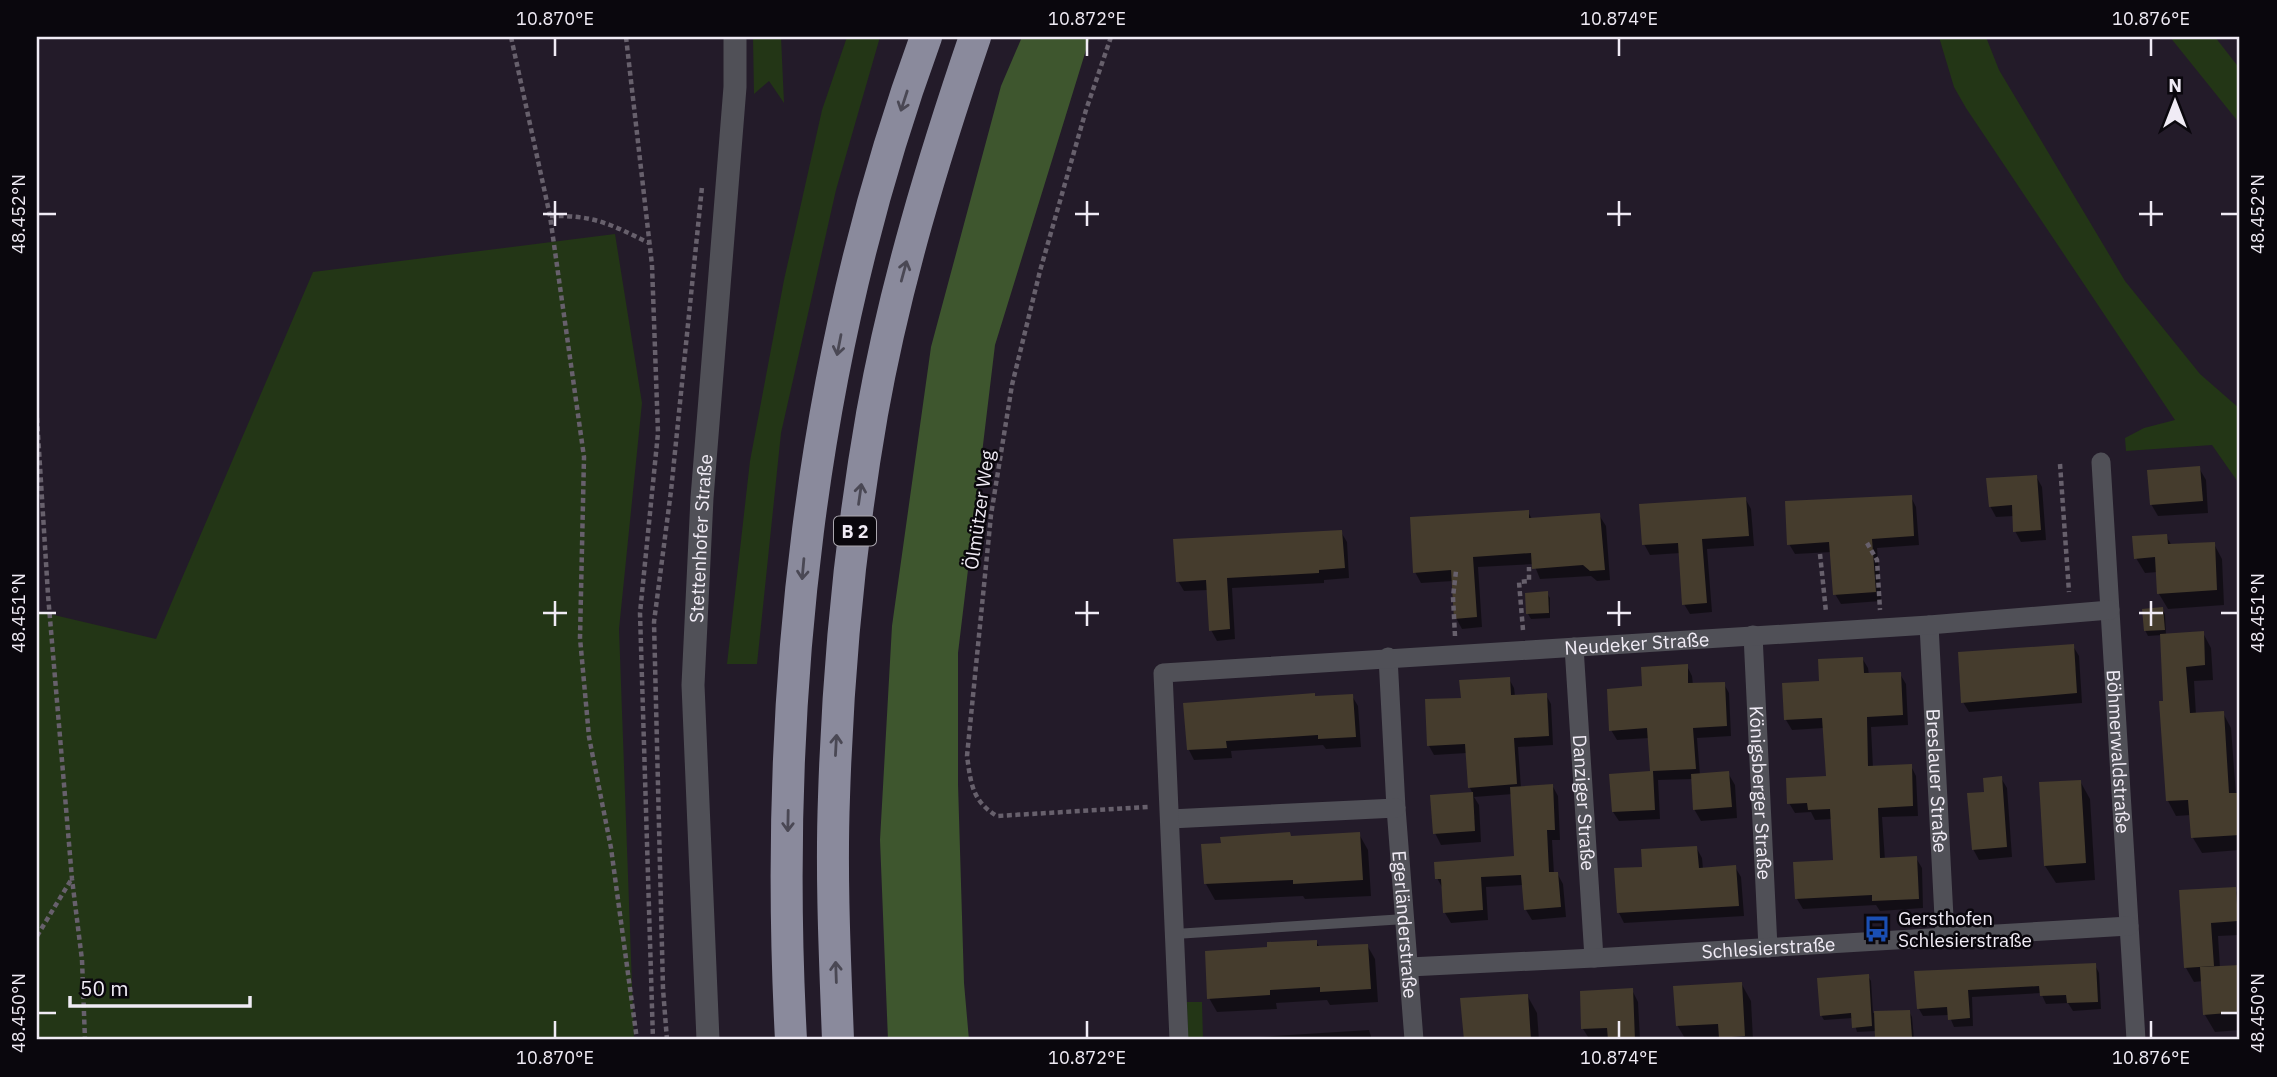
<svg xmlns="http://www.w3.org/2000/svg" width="2277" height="1077" font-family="'IBM Plex Sans',sans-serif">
<rect width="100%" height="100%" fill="#231b29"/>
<g fill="#233616">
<polygon points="753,37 781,37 784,103 769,81 754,94"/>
<polygon points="847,37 880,37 836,190 781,433 757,664 727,664 750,461 784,280 822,110"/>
<polygon points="1939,37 1986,37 1999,70 2125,281 2200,374 2240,409 2240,485 2212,445 2126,451 2125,438 2144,428 2175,420 1966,108 1954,87"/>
<polygon points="2170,37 2215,37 2240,69 2240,124"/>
<polygon points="615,234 642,403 619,629 634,1040 37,1040 37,611 156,639 313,272"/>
<polygon points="1187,1002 1202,1002 1203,1040 1188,1040"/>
</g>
<polygon fill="#3e562e" points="1022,37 1090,37 995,345 958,653 958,784 964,983 969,1040 888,1040 880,840 892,626 931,347 1001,86"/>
<g fill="#0007">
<polygon points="2199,468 2206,480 2208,513 2158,516 2151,504"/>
<polygon points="2036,476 2042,487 2046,540 2021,542 2015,531 2014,516 1996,517 1990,506"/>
<polygon points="1911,497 1916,507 1919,545 1877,548 1881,601 1841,604 1835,594 1832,552 1795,554 1789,544"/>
<polygon points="1745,498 1751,509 1754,546 1707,549 1712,612 1690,614 1684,604 1681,553 1650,555 1644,544"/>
<polygon points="1528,512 1532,519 1599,515 1606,526 1610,580 1597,581 1591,576 1540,579 1534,564 1478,567 1482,627 1462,629 1456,618 1453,581 1421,583 1415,572"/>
<polygon points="1341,532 1347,542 1349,578 1324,580 1324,583 1232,588 1235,639 1217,641 1211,630 1209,590 1184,591 1178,581"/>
<polygon points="2166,536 2172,546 2214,544 2222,559 2224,605 2168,609 2159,594 2158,572 2145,573 2136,558"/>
<polygon points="1547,593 1550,598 1550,618 1531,619 1528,614"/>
<polygon points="2162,609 2165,614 2166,635 2203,633 2211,648 2213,680 2194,681 2196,715 2223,713 2231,728 2236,795 2240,794 2240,850 2202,853 2193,838 2191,815 2176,816 2168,801 2162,635 2148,636 2145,630"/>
<polygon points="2073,646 2079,656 2082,703 1969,712 1963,702"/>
<polygon points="1862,658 1868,668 1869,675 1900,674 1906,684 1908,725 1871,727 1873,768 1911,766 1916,776 1918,816 1882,817 1885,860 1916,858 1922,868 1923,908 1880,911 1876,905 1803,909 1797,899 1835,862 1832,819 1815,820 1811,812 1795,813 1789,803 1828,778 1824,728 1792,730 1786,720 1784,685 1821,683"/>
<polygon points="1687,666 1692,676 1693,685 1724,684 1729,693 1731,736 1697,738 1700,775 1728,773 1735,785 1737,818 1701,821 1694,809 1693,779 1658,780 1660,819 1619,821 1613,812 1652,773 1649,738 1617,740 1611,730 1644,688"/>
<polygon points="1509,679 1514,688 1515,696 1546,695 1551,704 1553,745 1518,747 1521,788 1552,785 1558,796 1560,840 1552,840 1554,874 1557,873 1563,884 1566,917 1532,920 1526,910 1523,885 1486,887 1488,920 1451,923 1445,913 1443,889 1437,878 1516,858 1513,794 1474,797 1479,805 1481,842 1441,845 1435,833 1473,794 1470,788 1467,753 1434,755 1429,746 1463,700"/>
<polygon points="1352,696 1358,706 1361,747 1326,749 1323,745 1231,751 1232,758 1194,760 1189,750 1185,705"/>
<polygon points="2001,778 2007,788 2012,857 1979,860 1973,849 1986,794"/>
<polygon points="2080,781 2090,799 2095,880 2056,883 2045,866 2041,784"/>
<polygon points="1359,834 1368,850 1371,896 1305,899 1303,896 1215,900 1206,884 1291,838"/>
<polygon points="1696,847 1702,858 1703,869 1735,867 1741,877 1744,916 1624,923 1619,913"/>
<polygon points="2235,889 2240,898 2240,935 2218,936 2220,968 2240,966 2240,1030 2215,1032 2205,1015 2203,981 2194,982 2186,968 2181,892"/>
<polygon points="1316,941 1320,948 1367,945 1375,959 1378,1002 1330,1005 1327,1000 1276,1003 1277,1009 1217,1012 1209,998 1269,949"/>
<polygon points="2095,965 2099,973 2101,1009 2073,1011 2068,1003 2046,1004 2041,993 1972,997 1973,1026 1954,1027 1949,1015 1923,1016 1919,1009 1916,972"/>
<polygon points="1868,976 1871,981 1873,1013 1909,1011 1912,1017 1914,1040 1878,1040 1876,1031 1857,1032 1853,1018 1824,1020 1821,1015"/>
<polygon points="1741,983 1751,1001 1753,1040 1686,1040 1677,1025"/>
<polygon points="1632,990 1638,1002 1640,1040 1590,1040 1583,1029"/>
<polygon points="1527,995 1537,1013 1539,1040 1465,1040 1462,1000"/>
<polygon points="1369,1030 1372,1040 1211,1040"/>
</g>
<g fill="#453c2d">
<polygon points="2200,466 2203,501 2150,505 2147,470"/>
<polygon points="2037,475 2041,530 2013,532 2012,505 1989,507 1986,478"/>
<polygon points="1912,495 1914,536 1872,539 1876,592 1833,595 1829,542 1787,545 1785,501"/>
<polygon points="1746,497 1749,536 1702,539 1707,603 1682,605 1678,543 1642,545 1639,504"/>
<polygon points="1529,510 1529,518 1600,513 1605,570 1590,571 1583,565 1532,569 1531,553 1473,557 1477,617 1454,619 1451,570 1413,573 1410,517"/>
<polygon points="1342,530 1345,568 1319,570 1319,573 1227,578 1230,629 1209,631 1206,580 1176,582 1173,539"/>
<polygon points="2167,534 2168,544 2215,542 2217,590 2157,594 2155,557 2134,559 2132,536"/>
<polygon points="1548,591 1549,613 1526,614 1525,593"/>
<polygon points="2163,607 2165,630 2144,631 2142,609"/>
<polygon points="2204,631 2205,665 2186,667 2190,713 2224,711 2229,793 2240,793 2240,835 2191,838 2188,800 2166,801 2159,701 2163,701 2160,634"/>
<polygon points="2074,644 2077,693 1961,703 1958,652"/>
<polygon points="1863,657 1864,673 1901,672 1903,715 1867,717 1868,766 1912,764 1913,806 1878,808 1880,858 1917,856 1919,899 1872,901 1872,895 1795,899 1793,862 1833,860 1830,809 1808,810 1807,803 1787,804 1786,778 1826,776 1822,718 1784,720 1782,683 1819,681 1818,659"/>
<polygon points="1688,664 1688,683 1725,682 1727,726 1693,728 1696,769 1653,771 1655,810 1612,812 1609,774 1650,771 1647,728 1609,731 1607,689 1642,686 1641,667"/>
<polygon points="1510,677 1511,695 1547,693 1549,736 1514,738 1517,784 1468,788 1465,744 1427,746 1425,699 1461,698 1459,680"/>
<polygon points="1315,693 1315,696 1353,694 1356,737 1318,739 1318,735 1226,741 1227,748 1187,750 1183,703"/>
<polygon points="1729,771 1732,807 1693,810 1691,774"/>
<polygon points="2002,776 2007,847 1972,850 1967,793 1984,792 1983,778"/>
<polygon points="2081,780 2086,863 2044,866 2039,782"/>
<polygon points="1553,784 1555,830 1547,830 1549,872 1558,872 1561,907 1524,910 1521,875 1481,877 1483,910 1443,913 1441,879 1435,879 1434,862 1514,856 1510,787"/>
<polygon points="1473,792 1475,831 1433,834 1430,795"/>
<polygon points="1290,832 1291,836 1360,832 1363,880 1293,884 1293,880 1204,884 1201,844 1221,843 1220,837"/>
<polygon points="1697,846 1699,868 1736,865 1739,906 1617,913 1614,868 1642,867 1641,849"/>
<polygon points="2236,887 2238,921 2211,923 2214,966 2184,968 2179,890"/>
<polygon points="1317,940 1317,946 1368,944 1371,989 1320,992 1320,987 1270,990 1270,995 1207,999 1205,951 1267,947 1267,942"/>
<polygon points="2096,963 2098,1002 2067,1003 2066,995 2040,996 2039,986 1968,990 1970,1018 1948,1020 1947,1007 1917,1009 1914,971"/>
<polygon points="2240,965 2240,1012 2203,1015 2200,967"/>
<polygon points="1869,974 1872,1026 1852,1028 1851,1013 1820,1016 1817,978"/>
<polygon points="1742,982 1745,1036 1719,1038 1718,1024 1676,1026 1673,986"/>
<polygon points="1633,988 1635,1040 1608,1040 1607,1028 1581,1029 1580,991"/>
<polygon points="1528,994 1531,1040 1464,1040 1460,998"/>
<polygon points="1910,1010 1912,1037 1875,1038 1874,1011"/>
</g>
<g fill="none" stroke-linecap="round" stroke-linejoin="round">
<g stroke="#67606c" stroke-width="4.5" stroke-dasharray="5 3.5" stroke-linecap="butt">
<polyline points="511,37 550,216 584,457 580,638 589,737 611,848 637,1040"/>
<polyline points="626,37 652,265 658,433 640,613 653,1040"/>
<path d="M1111,37L1086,110L1040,271L1012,385L991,515L967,756C971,784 972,801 997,816L1148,807"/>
<path d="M550,216C594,215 610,224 649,243"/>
<polyline points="37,418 48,595 72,879 82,960 85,1040"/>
<polyline points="2060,464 2069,592"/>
<polyline points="1867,543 1877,560 1880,610"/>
<polyline points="1820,554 1826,612"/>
<polyline points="1523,630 1519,582 1529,581 1529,567"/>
<polyline points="1455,636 1453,597 1456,571"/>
<polyline points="37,936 71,880"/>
<polyline points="667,1040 663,989 654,622 671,491 702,187"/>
</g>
<polyline stroke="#505057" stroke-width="10" points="1175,934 1405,919"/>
<g stroke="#505057" stroke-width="19">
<path id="s1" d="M2101,462L2136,1040"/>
<path id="s2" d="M1929,625L1945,937"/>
<path id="s3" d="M1753,635L1768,948"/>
<path id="s4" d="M1574,647L1594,958"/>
<path id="s5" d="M1388,657L1396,808L1414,1040"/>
<polyline points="1170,819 1396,808"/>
<path id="s6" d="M1409,967L1594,958L2129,926"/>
<path id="s7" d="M1179,1040L1163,673L1929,625L2110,610"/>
</g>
<path stroke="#505057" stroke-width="23" id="s8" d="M708,1040L693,685L702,498L735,87V37"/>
<g stroke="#8a8a9c" stroke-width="32">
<path d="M791,1040C773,701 809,357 926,37"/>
<path d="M838,1040C835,959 831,878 834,797C838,669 850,540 872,414C895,285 933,160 975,37"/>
</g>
</g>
<defs><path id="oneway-shaft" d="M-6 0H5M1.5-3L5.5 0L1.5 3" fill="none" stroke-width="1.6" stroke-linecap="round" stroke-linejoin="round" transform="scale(1.75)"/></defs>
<g stroke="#4a4854">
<use href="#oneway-shaft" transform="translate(904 101) rotate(108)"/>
<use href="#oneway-shaft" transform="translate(904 271) rotate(-75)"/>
<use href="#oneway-shaft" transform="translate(839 345) rotate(101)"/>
<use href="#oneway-shaft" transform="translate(860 494) rotate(-82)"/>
<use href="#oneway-shaft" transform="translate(803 569) rotate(95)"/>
<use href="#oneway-shaft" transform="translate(836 745) rotate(-87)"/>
<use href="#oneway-shaft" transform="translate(788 821) rotate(91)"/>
<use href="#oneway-shaft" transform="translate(836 972) rotate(-92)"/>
</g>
<path fill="none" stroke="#f0ebf5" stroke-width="2.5" d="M555,38V56M1087,38V56M1619,38V56M2151,38V56M555,201V226M1087,201V226M1619,201V226M2151,201V226M38,214H56M543,214H567M1075,214H1099M1607,214H1631M2139,214H2163M2221,214H2238M555,601V626M1087,601V626M1619,601V626M2151,601V626M38,613H56M543,613H567M1075,613H1099M1607,613H1631M2139,613H2163M2221,613H2238M38,1013H56M2221,1013H2238M555,1021V1038M1087,1021V1038M1619,1021V1038M2151,1021V1038"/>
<defs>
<g id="bus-bare" transform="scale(2.1)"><path d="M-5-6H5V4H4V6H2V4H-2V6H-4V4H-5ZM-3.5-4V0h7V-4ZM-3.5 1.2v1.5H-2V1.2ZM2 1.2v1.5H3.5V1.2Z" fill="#1a4fb4" stroke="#0a070d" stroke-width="2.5" paint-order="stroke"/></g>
</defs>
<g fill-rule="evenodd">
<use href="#bus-bare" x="1877" y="929"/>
</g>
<g text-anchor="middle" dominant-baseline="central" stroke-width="5" stroke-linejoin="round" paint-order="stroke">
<rect fill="#0a070d" stroke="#aba7af" stroke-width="2" x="834" y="516.5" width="42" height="29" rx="5"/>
<g font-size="18" font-weight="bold" fill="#f0ebf5">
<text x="855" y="531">B 2</text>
</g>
<g font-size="19" fill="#f0ebf5" stroke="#0a070d">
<text transform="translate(979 510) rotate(-82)">Ölmützer Weg</text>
<text stroke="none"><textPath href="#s8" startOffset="502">Stettenhofer Straße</textPath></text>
<text stroke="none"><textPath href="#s7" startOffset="842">Neudeker Straße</textPath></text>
<text stroke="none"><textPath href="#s1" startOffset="290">Böhmerwaldstraße</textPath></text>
<text stroke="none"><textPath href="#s2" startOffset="156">Breslauer Straße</textPath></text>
<text stroke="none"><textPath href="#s3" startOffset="158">Königsberger Straße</textPath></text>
<text stroke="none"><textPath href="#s4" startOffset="156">Danziger Straße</textPath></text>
<text stroke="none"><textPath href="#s5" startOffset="268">Egerländerstraße</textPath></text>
<text stroke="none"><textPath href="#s6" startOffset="360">Schlesierstraße</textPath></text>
</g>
<g font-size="19" fill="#f0ebf5" stroke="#0a070d" text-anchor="start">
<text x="1898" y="918">Gersthofen<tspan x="1898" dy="22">Schlesierstraße</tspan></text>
</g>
</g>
<rect width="2277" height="1077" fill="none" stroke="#0a070d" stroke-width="77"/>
<g transform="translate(2175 102)" stroke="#0a070d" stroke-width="5" paint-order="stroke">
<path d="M0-5L12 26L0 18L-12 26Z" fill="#f0ebf5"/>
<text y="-10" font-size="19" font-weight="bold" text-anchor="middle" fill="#f0ebf5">N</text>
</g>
<path d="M70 996v10h180v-10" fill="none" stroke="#f0ebf5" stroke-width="3.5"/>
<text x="80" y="996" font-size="21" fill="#f0ebf5" stroke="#0a070d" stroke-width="5" paint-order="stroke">50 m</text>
<rect x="38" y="38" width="2200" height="1000" fill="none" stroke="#f0ebf5" stroke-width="2.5"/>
<g font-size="18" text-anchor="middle" fill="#f0ebf5">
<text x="555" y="25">10.870°E</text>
<text x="1087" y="25">10.872°E</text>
<text x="1619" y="25">10.874°E</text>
<text x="2151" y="25">10.876°E</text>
<text transform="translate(19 214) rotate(-90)" y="6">48.452°N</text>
<text transform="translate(2258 214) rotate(-90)" y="6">48.452°N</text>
<text transform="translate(19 613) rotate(-90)" y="6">48.451°N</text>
<text transform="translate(2258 613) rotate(-90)" y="6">48.451°N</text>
<text transform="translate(19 1013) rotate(-90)" y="6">48.450°N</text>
<text transform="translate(2258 1013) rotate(-90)" y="6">48.450°N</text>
<text x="555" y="1064">10.870°E</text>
<text x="1087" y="1064">10.872°E</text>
<text x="1619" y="1064">10.874°E</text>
<text x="2151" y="1064">10.876°E</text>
</g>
</svg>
